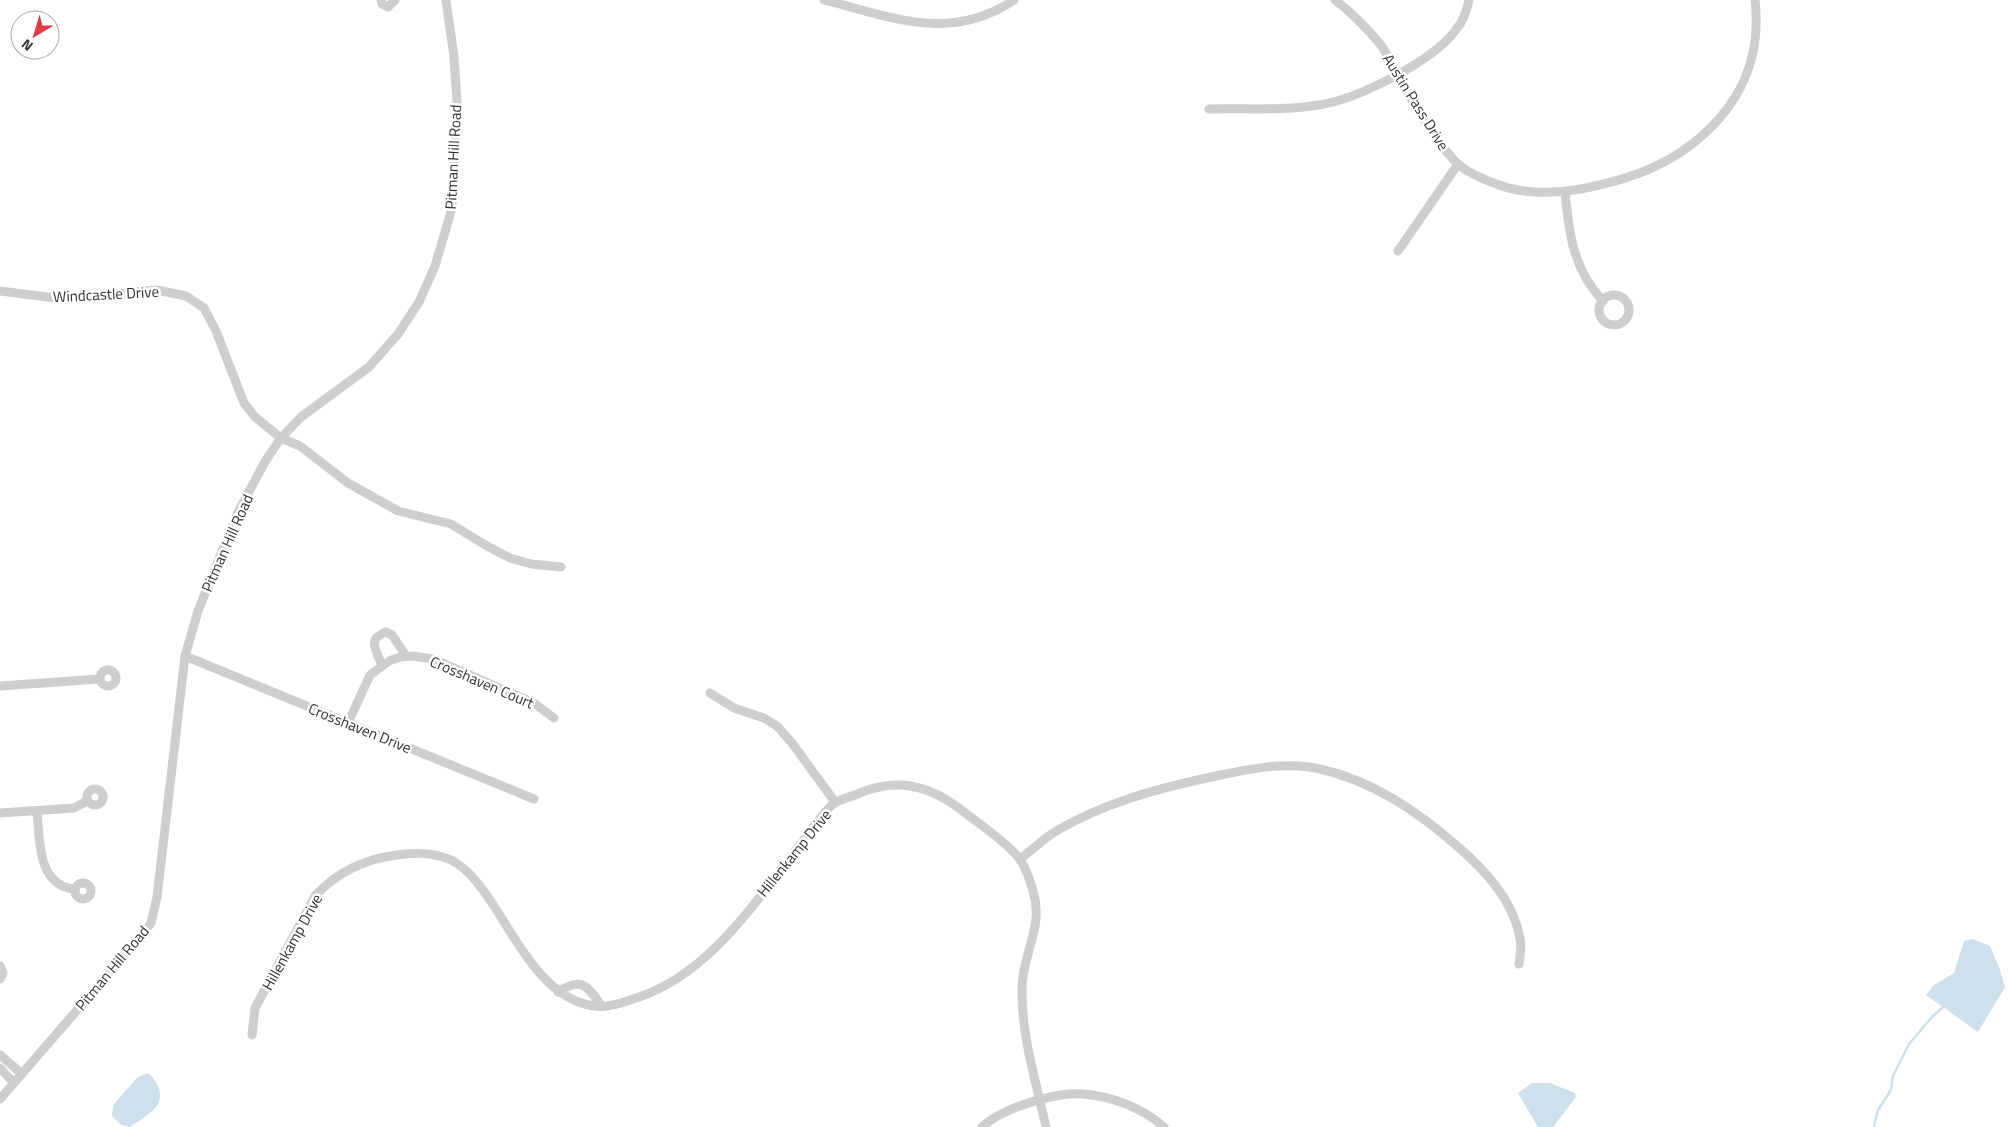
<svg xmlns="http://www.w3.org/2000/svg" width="2009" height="1127" font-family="'Titillium Web',sans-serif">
<rect width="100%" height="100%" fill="#fff"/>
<g fill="#cde0ec">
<polygon points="1973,939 1990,946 2000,970 2005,987 1978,1032 1926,995 1934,985 1954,973 1964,941"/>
<path d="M147,1073C154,1077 156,1082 159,1089C165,1109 143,1117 130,1127L121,1125L112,1116L113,1105L137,1078Z"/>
<polygon points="1532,1083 1550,1083 1575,1093 1576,1097 1553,1127 1538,1127 1518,1093"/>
</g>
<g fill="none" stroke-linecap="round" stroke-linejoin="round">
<polyline stroke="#cde0ec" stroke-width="2.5" points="1874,1127 1878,1110 1891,1090 1893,1076 1909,1044 1932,1017 1943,1007"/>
<g stroke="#cecece" stroke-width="9">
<polyline points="381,0 382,4 388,7 395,0"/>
<path d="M824,0C892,17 950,43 1014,0"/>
<path d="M1335,0C1351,12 1371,32 1383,48C1388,56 1392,66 1397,75C1412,100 1427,128 1446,151C1450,155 1454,161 1459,165C1470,174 1485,180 1499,185C1524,194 1555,194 1581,189C1621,181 1659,170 1692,144C1739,107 1762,61 1755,0"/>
<path d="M1209,109C1245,108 1283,111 1319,105C1358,99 1431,62 1455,31C1462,23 1467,10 1469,0"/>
<path d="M1565,192C1569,234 1573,269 1603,301"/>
<polyline points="1398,251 1458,164"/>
<polyline points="0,291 63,299 157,290 186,296 204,308 216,331 244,403 255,417 281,438 300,446 348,483 398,511 451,524 487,546 510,558 531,564 561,567"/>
<circle cx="1614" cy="310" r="15"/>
<polyline points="185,656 534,799"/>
<path d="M382,666C377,651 366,639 386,632L392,635L406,656"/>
<circle cx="108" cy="678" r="8"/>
<polyline points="0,686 99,679"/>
<polyline points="710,693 734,708 764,718 777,726 792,743 835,802"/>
<polyline points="348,723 370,675 389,661 400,657 412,656 433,659 534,703 554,718"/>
<circle cx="95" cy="797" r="8"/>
<path d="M37,812C40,840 37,885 74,889"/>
<polyline points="0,813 74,808 87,801"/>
<path d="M1020,859C1031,851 1041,841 1053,833C1102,803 1159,788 1216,776C1250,769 1285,761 1320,769C1373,781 1417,811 1457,846C1485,870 1513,900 1520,938C1522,946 1520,956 1519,964"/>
<circle cx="83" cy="891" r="8"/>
<polyline points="0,966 3,973 0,979"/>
<path d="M558,992C582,976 587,986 602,1006"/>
<path d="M252,1035L255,1008L315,896C337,872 364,859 397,855C413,853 427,852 443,857C464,863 478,883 490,900C516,938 543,999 594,1006C610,1008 624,1002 639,997C708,974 753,905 796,850C808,835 819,817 833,804C839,799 848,798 855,795C895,777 929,784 964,812C982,826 1004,840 1018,857C1026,867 1031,883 1034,895C1043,928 1022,956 1022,988C1021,1034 1036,1082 1046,1127"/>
<polyline points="0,1055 22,1074"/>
<polyline points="0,1068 14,1083"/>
<polyline points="0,1099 144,933 151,923 157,897 185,656 198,611 237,514 266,460 281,438 301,417 369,367 398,334 419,302 435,266 450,215 453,199 457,102 454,57 446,0"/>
<path d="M982,1127C1003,1108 1054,1092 1083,1094C1111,1096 1143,1108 1164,1127"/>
</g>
</g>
<g text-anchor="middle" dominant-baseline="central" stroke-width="5" stroke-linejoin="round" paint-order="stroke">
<g font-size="15" fill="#313131" stroke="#fff">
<text transform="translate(1416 102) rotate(58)">Austin Pass Drive</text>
<text transform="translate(453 157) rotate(-87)">Pitman Hill Road</text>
<text transform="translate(106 294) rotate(-3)">Windcastle Drive</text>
<text transform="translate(227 543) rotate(-66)">Pitman Hill Road</text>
<text transform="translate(482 682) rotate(23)">Crosshaven Court</text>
<text transform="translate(360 728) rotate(22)">Crosshaven Drive</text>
<text transform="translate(794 853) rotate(-51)">Hillenkamp Drive</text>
<text transform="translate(292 942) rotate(-61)">Hillenkamp Drive</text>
<text transform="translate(112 968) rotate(-50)">Pitman Hill Road</text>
</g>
</g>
<g transform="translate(35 35) rotate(218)"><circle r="24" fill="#ffffff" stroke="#adadad"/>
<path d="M0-4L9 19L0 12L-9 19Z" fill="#e13945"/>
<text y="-8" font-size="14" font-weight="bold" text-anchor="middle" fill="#313131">N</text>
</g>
</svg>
